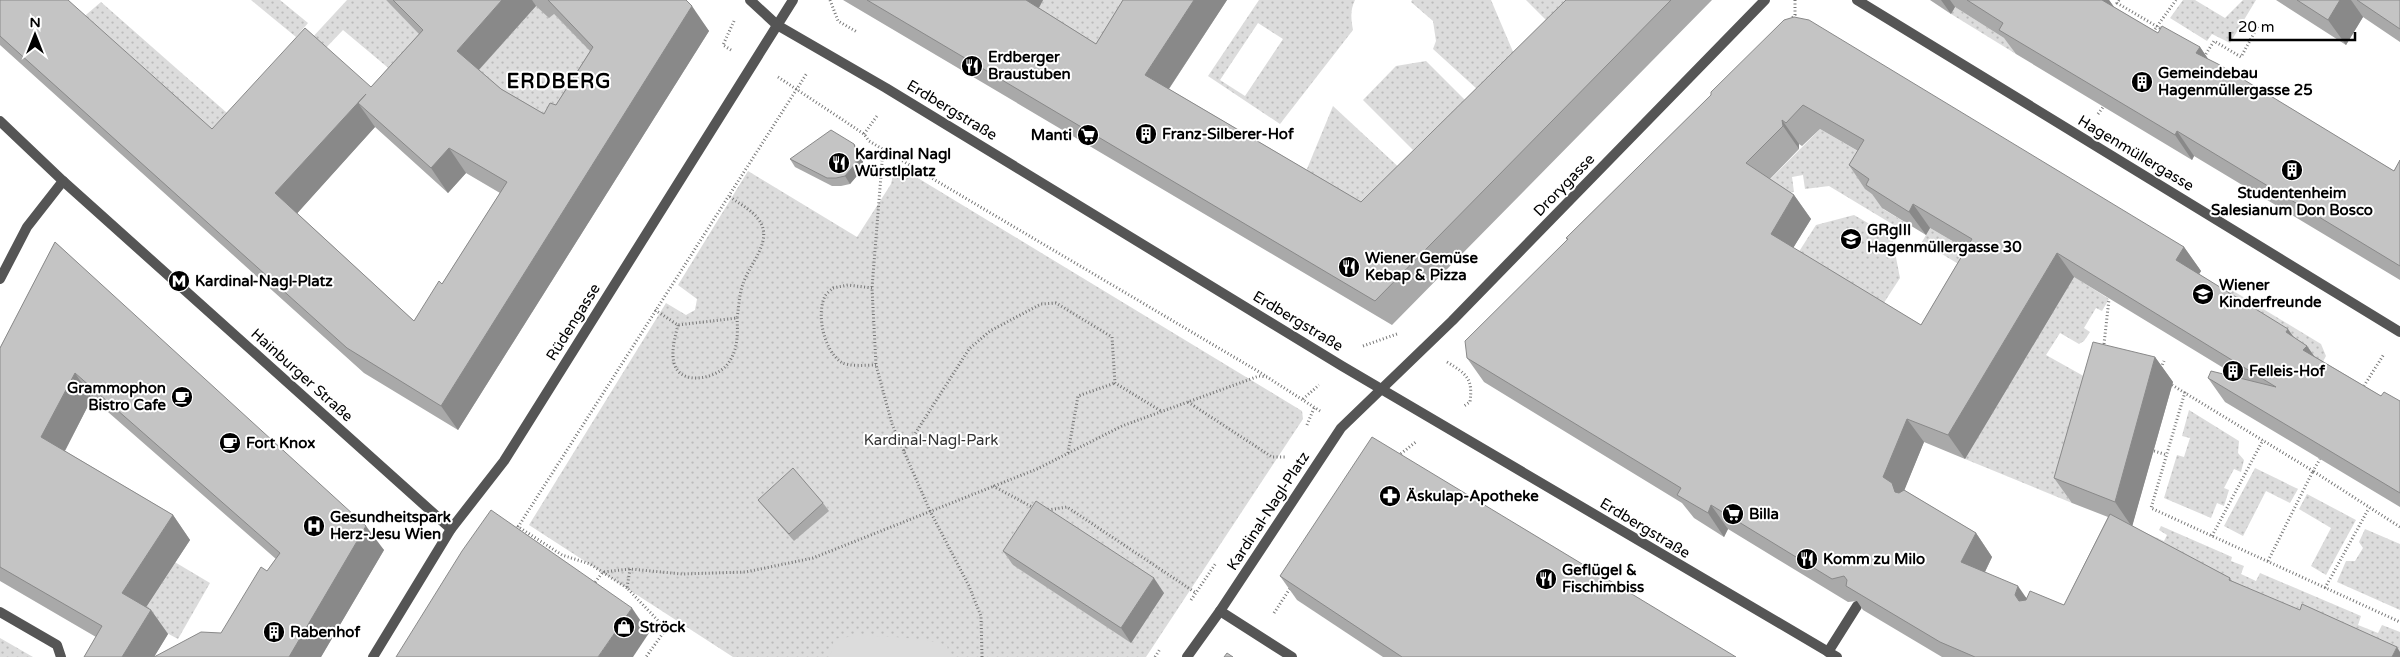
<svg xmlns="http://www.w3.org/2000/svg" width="2400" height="657" font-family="'Varela Round',sans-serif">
<defs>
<pattern id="green-dots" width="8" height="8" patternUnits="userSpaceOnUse" patternTransform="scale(1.25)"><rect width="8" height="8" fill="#dcdcdc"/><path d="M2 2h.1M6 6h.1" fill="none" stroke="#bbb" stroke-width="1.8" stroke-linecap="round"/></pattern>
</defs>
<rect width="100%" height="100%" fill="#fff"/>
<g fill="url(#green-dots)" fill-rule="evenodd">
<polygon points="251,0 280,0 308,23 296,37"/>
<polygon points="347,0 386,0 440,54 411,87 343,30 322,52 310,40"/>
<polygon points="1042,0 1155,0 1113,68 1031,17"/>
<path d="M1259,0H1355C1350,10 1351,19 1353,30L1280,124L1208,76ZM1258,23L1283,39L1245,96L1220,80Z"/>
<polygon points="1412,0 1491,0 1514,54 1477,89 1433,49 1436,41 1433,21 1411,2"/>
<polygon points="1526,0 1604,0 1567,41"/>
<polygon points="2183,0 2195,0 2225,18 2243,0 2256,0 2230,43 2212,34 2207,41 2170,18"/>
<polygon points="101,2 235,120 230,154 80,20"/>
<polygon points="536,6 554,14 581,41 624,50 561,139 474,75"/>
<polygon points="1955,7 2020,48 2016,54 1951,14"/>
<polygon points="1426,61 1465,100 1413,150 1363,100 1396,66"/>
<polygon points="1333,106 1419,186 1378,226 1302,181"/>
<polygon points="1820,129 1880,164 1886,203 1883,209 1911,226 1907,233 1829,186 1805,189 1803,175 1792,177 1794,192 1778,194 1740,210"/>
<polygon points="898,169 903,169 1302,411 1303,419 1146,657 733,657 529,525 666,303 686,315 695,310 697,299 678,285 748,171 857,237 891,184 894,171"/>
<polygon points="1969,213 1980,277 1922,242 1930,228 1952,241"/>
<polygon points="1854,215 1892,237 1900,278 1878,312 1793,261 1816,225"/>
<polygon points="2073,276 2109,299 2102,311 2096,308 2084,328 2090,332 2084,341 2079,344 2060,333 2046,355 2105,388 2072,503 1965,459"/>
<polygon points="2230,289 2321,344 2326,356 2320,367 2221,301"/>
<polygon points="2189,410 2239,441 2238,453 2244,460 2241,472 2234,469 2224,488 2229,490 2224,506 2217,503 2211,518 2164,498 2177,455 2184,457 2190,438 2182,436"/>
<polygon points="2255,468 2298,489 2290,503 2266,491 2243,536 2224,526"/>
<polygon points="2307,494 2356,520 2326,575 2311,566 2331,528 2299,509"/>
<polygon points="2161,526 2232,557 2231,561 2244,566 2241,574 2256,581 2260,573 2361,616 2358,625 2378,633 2382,625 2400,632 2400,657 2319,628 2132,527 2164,541 2167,535 2159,530"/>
<polygon points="2365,529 2400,544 2400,610 2337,582 2346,561 2355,561 2363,548 2359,542"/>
<polygon points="173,561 210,583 178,639 139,618"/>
<polygon points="0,638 33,657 0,657"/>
</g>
<path fill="#dcdcdc" d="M855,636C886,636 916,637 947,645L949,657H830L834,639Z"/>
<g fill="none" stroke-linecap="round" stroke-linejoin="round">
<g stroke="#777" stroke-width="3" stroke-dasharray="1 2.5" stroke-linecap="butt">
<polyline points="830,0 838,21 857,32"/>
<polyline points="2119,0 2117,3 2163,30"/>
<polyline points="1790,20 1795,15 1795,0"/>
<polyline points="2153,32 2176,0"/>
<polyline points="731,50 723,45 734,21"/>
<polyline points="2204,57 2214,41 2241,57 2258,26"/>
<polyline points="778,77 864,134 869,141 1266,376"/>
<polyline points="2098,114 2106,103"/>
<polyline points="864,134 877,116"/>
<polyline points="883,150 872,288 876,365 892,424 930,511 969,586 981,616 982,657"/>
<path d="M872,288L848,285L833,288C831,290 827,293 825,296C816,315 824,350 841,362C849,367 866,365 876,365"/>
<path d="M655,310L678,325L737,318C739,307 739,294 743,284C749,264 774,241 759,220C751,209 739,204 729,196"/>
<path d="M678,325C675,337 671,351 674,363C680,386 714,379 726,366C738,352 738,335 737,318"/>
<polyline points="2104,344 2109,299"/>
<polyline points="1363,346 1397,334"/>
<path d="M1447,362C1467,374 1473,379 1470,402L1464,406"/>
<polyline points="2161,368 2164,361"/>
<polyline points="2172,385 2313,471 2320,459"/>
<polyline points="2362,389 2384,354"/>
<polyline points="2185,392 2151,508 2400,622"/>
<polyline points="1303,399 1319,385"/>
<polyline points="1188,402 1272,457 1286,457"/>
<polyline points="1307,425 1314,408"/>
<polyline points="904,451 969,349 990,331 1041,304 1056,303 1112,337 1115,383 1161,411"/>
<polyline points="2154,451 2167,455"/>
<polyline points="1068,453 1078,396 1115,383"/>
<polyline points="1398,456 1417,441"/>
<polyline points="993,486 1034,508"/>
<polyline points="1048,510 1067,507 1196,593"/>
<polyline points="517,526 562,555 590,564 627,588"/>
<polyline points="518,527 807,73"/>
<polyline points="2212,536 2263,440"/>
<polyline points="2268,561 2313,471 2400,527"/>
<polyline points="630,569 627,588 666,629 646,657"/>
<polyline points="593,585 603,572 630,569 682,574 746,572 813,558 1037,469 1122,426 1259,376 1267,377 1320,411"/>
<polyline points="2325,588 2369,508"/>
<polyline points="1191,600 1216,563"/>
<polyline points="1274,613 1291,587"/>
<polyline points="1155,657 1160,649"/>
</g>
<g stroke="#555" stroke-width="10">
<polyline points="0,612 57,645 61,657"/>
<polyline points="1828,652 1857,606"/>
</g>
<g stroke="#555" stroke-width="10">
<polyline points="1857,0 2400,332"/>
<polyline points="0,121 63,181 451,529"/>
<polyline points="0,279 27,227 63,181"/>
<polyline points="1220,611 1292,657"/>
<polyline points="373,657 451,529 504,461 793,0"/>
<polyline points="1187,657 1220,611 1341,428 1452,321 1765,0"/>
</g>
<polyline stroke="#555" stroke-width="10" points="750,0 777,25 886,88 1342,366 1837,657"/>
</g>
<g fill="#a9a9a9" fill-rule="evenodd">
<path d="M0,0L212,129L371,87L419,34L386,0H686L709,31L458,430L364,373L0,45ZM536,6L549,18L554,14L590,51L556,105L544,114L501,89L479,70ZM375,127L448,193L466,173L500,193L442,284L414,321L297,213Z"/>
<polygon points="843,0 1043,0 1039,8 1096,44 1123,0 1227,0 1169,89 1361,202 1566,0 1712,0 1392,325"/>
<polygon points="1930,0 2109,0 2114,7 2158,33 2200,47 2208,59 2394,171 2400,160 2400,280 2194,156 2192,160 2016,54 2004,38 1955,7 1951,14"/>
<polygon points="2276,0 2400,0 2400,42 2363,17 2346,45"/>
<path d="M1784,20L2184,247L2201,271L2199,274L2307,346L2314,356L2381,396L2400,401V507L2225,402L2208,378H2240L2074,277L1965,459L1924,442L1904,490L1976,533L1992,557L1985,572L2027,598L2064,605L2108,517L2072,503L2054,478L2155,357L2173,382L2132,526L2230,578L2232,581L2400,657H1942L1863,610L1857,601L1848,602L1728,529L1724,537L1694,518L1682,503L1484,382L1467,358L1567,240L1566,238L1711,95ZM1820,129L1858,151L1849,165L1865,189L1872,194L1882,208L1926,235L1930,228L1966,249L1921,325L1793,248L1811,219L1794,195L1770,179L1799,149V144L1802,146Z"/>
<polygon points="860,152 863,161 862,170 850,184 841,186 832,186 795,167 790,159"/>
<path d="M55,242L384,550L321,657H84L96,637L0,581V348ZM92,398L276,559L221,633L154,657L168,634L151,610L146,607L190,540L173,515L65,451Z"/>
<polygon points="758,500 823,503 829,511 794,541 764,507"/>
<polygon points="1003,551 1164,593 1131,643 1013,565"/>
<polygon points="1280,576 1736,657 1383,657 1297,600"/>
</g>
<g fill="#898989">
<polygon points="502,0 532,0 536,6 474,75 457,51"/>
<polygon points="1020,0 1043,0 1033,18"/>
<polygon points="1194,0 1227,0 1162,99 1145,75"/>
<polygon points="1941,0 1950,0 1955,7 1951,14"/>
<polygon points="2099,0 2109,0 2119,14"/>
<polygon points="2340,0 2351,0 2363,17 2346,45 2328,20"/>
<polygon points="692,6 709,31 458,430 441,406"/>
<polygon points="2200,47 2217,72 2196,53"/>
<polygon points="366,94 358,103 375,127 293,218 275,193"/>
<polygon points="1782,120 1799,144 1799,149 1783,126"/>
<polygon points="2177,131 2194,156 2192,160 2175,135"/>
<polygon points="854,144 860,152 863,161 862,170 850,184 845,176"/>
<polygon points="449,148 466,173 448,193 431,168"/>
<polygon points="1794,195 1811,219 1787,258 1771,234"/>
<polygon points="1913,204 1930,228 1926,235 1909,212"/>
<polygon points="2184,247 2201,271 2193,284 2176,260"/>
<polygon points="2057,253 2074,277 1965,459 1948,435"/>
<polygon points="2288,329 2305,353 2286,332"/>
<polygon points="2307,346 2323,369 2303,350"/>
<polygon points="2155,357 2173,382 2132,527 2115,502"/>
<polygon points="75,373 92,398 59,462 41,437"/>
<polygon points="1907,419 1924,442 1902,496 1911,516 1883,477"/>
<polygon points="1711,505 1728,529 1724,537 1708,513"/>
<polygon points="173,515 190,540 139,618 122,593"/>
<polygon points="366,526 384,550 321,657 289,657"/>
<polygon points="1976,533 1992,557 1978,586 1961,562"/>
<polygon points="1154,578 1164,593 1131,643 1121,628"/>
<polygon points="2018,586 2034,609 2031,618 2015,595"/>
<polygon points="632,608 649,633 633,657 598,657"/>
<polygon points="151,610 168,634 154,657 122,657"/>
<polygon points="2397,647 2400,652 2400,657 2392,657"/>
</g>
<g fill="#c4c4c4" stroke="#898989" fill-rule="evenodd">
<path d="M0,0H68L212,129L305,28L371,87L423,30L393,0H502L457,51L501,89L544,114L550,103L556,105L593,47L548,0H686L692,6L441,406L347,348L0,36ZM366,94L358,103L431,168L449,148L507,182L442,284L439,281L414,321L275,193Z"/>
<polygon points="867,0 1026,0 1096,44 1123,0 1194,0 1145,75 1361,202 1566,0 1671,0 1375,301"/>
<polygon points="1967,0 2102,0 2158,33 2162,26 2200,47 2196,53 2218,64 2394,171 2400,160 2400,266 2177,131 2175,135 1999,30 2003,23"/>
<polygon points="2297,0 2340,0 2328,20"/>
<polygon points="2357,0 2400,0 2400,29"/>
<path d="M1794,17L1809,20L2184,247L2176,260L2288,329L2286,332L2307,346L2303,350L2381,396L2384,392L2400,401V493L2208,378L2211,371L2276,387L2057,253L1948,435L1907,419L1883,477L1892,483L1895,492L1899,493L1904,490L1976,533L1961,562L2018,586L2015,595L2019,601L2026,600L2030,591L2064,605L2110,514L2230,578L2229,580L2300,610L2302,604L2397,647L2392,657H1975L1940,642L1846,586L1847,580L1844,576L1832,579L1711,505L1708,513L1677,495L1681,488L1467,358L1465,341L1568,239L1566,238L1711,95V92L1784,20ZM1803,105L1864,140L1849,165L1869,179L1866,185L1909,212L1913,204L1972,239L1921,325L1771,234L1794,195L1746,163L1783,126L1782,120L1786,123Z"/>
<polygon points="831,130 854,144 857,154 856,163 845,176 836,178 827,178 790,159"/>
<polygon points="55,242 366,526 289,657 154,657 201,632 221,633 261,567 267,571 280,553 75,373 41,437 173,515 122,593 151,610 122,657 84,657 102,626 0,567 0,348"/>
<polygon points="2093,342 2155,357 2115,502 2054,478"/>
<polygon points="1372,437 1736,657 1402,657 1280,576"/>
<polygon points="793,468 823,503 789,534 758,500"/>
<polygon points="1036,501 1154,578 1121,628 1003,551"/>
<polygon points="491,510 632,608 598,657 396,657 462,551"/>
<polygon points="1227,653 1233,657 1224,657"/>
</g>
<defs>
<g id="restaurant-disc" transform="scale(1.125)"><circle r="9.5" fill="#000" stroke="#fff"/><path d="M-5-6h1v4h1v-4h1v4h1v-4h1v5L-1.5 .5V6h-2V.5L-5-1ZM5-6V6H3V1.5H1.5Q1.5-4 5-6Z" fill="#fff"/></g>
<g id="building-disc" transform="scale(1.125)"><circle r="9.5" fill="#000" stroke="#fff"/><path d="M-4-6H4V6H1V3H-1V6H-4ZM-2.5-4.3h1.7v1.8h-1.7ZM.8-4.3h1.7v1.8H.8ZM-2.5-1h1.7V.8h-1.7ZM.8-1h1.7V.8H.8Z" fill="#fff"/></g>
<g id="supermarket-disc" transform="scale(1.125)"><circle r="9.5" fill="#000" stroke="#fff"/><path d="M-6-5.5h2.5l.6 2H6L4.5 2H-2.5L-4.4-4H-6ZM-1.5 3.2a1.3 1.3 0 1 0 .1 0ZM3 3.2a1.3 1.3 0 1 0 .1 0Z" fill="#fff"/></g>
<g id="school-disc" transform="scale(1.125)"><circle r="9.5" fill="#000" stroke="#fff"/><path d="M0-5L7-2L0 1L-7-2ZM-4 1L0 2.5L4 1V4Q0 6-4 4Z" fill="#fff"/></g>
<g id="metro-disc" transform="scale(1.125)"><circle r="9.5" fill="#000" stroke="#fff"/><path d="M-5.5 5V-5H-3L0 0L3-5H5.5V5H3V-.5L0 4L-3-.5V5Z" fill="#fff"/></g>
<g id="cafe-disc" transform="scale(1.125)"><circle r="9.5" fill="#000" stroke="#fff"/><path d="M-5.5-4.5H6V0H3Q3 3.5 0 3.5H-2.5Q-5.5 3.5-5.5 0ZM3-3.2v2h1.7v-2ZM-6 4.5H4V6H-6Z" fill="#fff"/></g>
<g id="pharmacy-disc" transform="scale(1.125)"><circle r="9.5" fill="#000" stroke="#fff"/><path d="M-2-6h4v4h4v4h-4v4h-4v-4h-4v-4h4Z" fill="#fff"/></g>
<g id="hospital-disc" transform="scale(1.125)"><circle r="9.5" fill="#000" stroke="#fff"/><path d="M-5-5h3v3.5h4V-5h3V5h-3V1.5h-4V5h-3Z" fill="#fff"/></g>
<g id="shop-disc" transform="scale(1.125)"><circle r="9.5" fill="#000" stroke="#fff"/><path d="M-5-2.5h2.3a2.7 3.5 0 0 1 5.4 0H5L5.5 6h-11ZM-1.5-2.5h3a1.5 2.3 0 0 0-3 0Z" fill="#fff"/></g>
</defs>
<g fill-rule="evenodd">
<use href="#restaurant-disc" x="972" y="66"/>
<use href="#building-disc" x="2142" y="82"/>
<use href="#building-disc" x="1146" y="134"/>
<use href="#supermarket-disc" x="1088" y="135"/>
<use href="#restaurant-disc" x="839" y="163"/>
<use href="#building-disc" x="2292" y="170"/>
<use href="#school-disc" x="1851" y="239"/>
<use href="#restaurant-disc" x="1349" y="267"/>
<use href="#metro-disc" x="179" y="281"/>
<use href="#school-disc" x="2203" y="294"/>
<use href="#building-disc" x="2233" y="371"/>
<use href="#cafe-disc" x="182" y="397"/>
<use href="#cafe-disc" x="230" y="443"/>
<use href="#pharmacy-disc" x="1390" y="496"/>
<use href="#supermarket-disc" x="1733" y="514"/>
<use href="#hospital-disc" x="314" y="526"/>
<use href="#restaurant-disc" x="1807" y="559"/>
<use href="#restaurant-disc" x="1546" y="579"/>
<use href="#shop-disc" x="624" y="627"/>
<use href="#building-disc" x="274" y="632"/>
</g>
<g text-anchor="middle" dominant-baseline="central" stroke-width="4" stroke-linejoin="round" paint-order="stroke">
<g font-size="15" font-weight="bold" fill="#000" stroke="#fff" text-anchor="start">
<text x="988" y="57">Erdberger<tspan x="988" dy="17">Braustuben</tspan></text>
<text x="2158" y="73">Gemeindebau<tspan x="2158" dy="17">Hagenmüllergasse 25</tspan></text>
<text x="1162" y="134">Franz-Silberer-Hof</text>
<text x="1072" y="135" text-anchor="end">Manti</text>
<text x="855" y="154">Kardinal Nagl<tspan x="855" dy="17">Würstlplatz</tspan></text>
<text x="2292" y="193" text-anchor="middle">Studentenheim<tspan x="2292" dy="17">Salesianum Don Bosco</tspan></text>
<text x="1867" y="230">GRgIII<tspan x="1867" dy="17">Hagenmüllergasse 30</tspan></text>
<text x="1365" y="258">Wiener Gemüse<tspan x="1365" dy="17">Kebap &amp; Pizza</tspan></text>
<text x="195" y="281">Kardinal-Nagl-Platz</text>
<text x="2219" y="285">Wiener<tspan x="2219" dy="17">Kinderfreunde</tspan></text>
<text x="2249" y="371">Felleis-Hof</text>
<text x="166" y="388" text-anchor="end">Grammophon<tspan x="166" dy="17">Bistro Cafe</tspan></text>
<text x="246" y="443">Fort Knox</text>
<text x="1406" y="496">Äskulap-Apotheke</text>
<text x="1749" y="514">Billa</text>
<text x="330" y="517">Gesundheitspark<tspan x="330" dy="17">Herz-Jesu Wien</tspan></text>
<text x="1823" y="559">Komm zu Milo</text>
<text x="1562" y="570">Geflügel &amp;<tspan x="1562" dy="17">Fischimbiss</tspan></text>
<text x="640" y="627">Ströck</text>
<text x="290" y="632">Rabenhof</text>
</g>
<g font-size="15" fill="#000" stroke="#fff">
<text transform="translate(952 110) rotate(31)">Erdbergstraße</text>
<text transform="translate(2136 153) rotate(31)">Hagenmüllergasse</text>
<text transform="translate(1564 185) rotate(-46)">Drorygasse</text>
<text transform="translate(1298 321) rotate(31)">Erdbergstraße</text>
<text transform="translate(573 322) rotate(-58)">Rüdengasse</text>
<text transform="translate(302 375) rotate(42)">Hainburger Straße</text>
<text transform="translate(1268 511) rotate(-57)">Kardinal-Nagl-Platz</text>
<text transform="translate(1645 528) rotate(31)">Erdbergstraße</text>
</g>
<g font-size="15" fill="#333" stroke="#fff">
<text x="931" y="440">Kardinal-Nagl-Park</text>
</g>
<g font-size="20" font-weight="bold" letter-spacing="1" fill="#000" stroke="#fff">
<text x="559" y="82">ERDBERG</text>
</g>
</g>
<g transform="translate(35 35)" stroke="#ffffff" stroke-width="4" paint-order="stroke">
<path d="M0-4L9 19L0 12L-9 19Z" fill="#000000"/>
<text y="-8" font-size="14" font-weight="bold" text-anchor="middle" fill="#000000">N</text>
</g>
<path d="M2230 32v8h125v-8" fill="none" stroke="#000000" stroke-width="2.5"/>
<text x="2238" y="32" font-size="15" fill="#000000" stroke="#ffffff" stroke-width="4" paint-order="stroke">20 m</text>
</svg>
